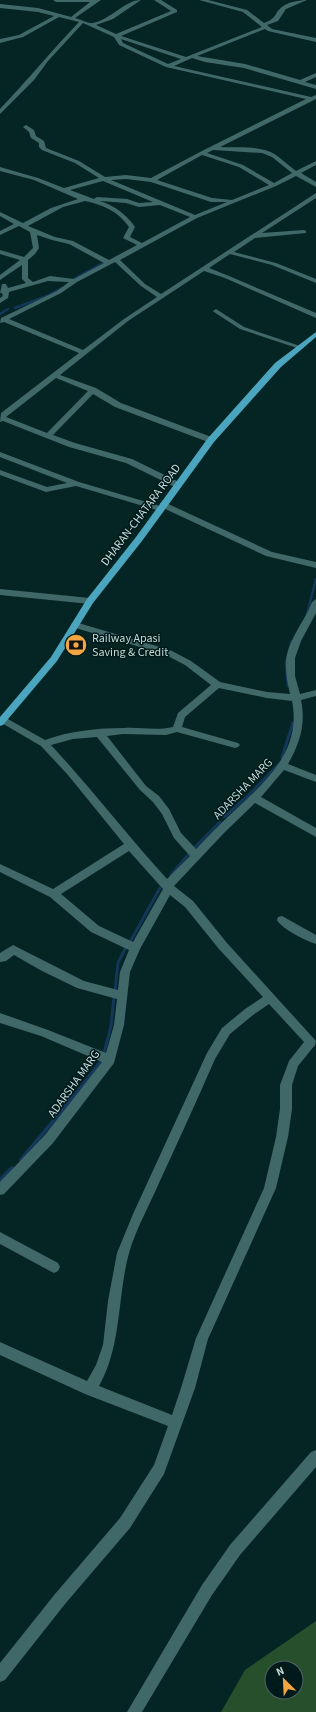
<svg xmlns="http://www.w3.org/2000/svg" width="316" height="1712" font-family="'Source Sans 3',sans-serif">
<rect width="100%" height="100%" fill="#052424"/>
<path fill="#284f2c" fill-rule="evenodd" d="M316,1621V1712H221L245,1670ZM272,1668H296V1692H272Z"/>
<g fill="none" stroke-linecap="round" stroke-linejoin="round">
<polyline stroke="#123759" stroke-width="1.5" points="86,272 104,262"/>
<g stroke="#123759" stroke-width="2.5">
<polyline points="74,279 88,271"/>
<polyline points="15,308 47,296 62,288"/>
<polyline points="0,314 8,309"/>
<polyline points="307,614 316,579"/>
</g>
<g stroke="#123759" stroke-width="3">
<polyline points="288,686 286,663 292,641"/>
<polyline points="282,757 293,723"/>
<polyline points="224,817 249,795 279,764"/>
<polyline points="193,849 220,822"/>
<polyline points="171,875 188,855"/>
<polyline points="130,942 160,888"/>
<polyline points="115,991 118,963 125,949"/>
<polyline points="104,1053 111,1026 114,997"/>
<polyline points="73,1097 101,1061"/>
</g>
<g stroke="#123759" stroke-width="4">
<polyline points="21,1160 74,1096"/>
<polyline points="0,1180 12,1168"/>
</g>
<g fill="#416869" fill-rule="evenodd">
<path d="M53,0H101L75,18C80,19 89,24 93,23C110,20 125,0 141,0L113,19L96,25L116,34L171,11L154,0H161L177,10V12L121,36L186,57L262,27L243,12L199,0H208L247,10L264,23C279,17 273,14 282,7C288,2 299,0 307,0L286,9L278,21L267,25L272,29L316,38V42L268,31L265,29L197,56L245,64L300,80L316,73V77L305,82L316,85V89L244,68L205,62L192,58L174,66L311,97L316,95V99L220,147C237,148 261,145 276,155C283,160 289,166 296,171L316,161V165L301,173L316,182V187L296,176L276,186L197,218L120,260L145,284L161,294L316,193V198L262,233L304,230L306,231V233L255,238L234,252L276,263L316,279V283L272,265L230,254L209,268L229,276L316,313V318L225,278L204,271L128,321L60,375L96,388L121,403L214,438V442H208L115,407L93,394L53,435L75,443L132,459L181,483V487H175L126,463L69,447L3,421L0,422L1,413L79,353L4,322L0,323L1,318L57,291L69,282L48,281L9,292L8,298L0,303V298L3,296L2,293H0L2,284H6L8,288L26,283L22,279V265L0,280V275L20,260L0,254V250L24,257L33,248L30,232L19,226L0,235V231L14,224L0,216V212L23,223L51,208L78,199L34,180L0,171V167L38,178L64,188L99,178L75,163L42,150L39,147V143L31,138L29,132L23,127L26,125L34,130L36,136L44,141L46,148L79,161L105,177L126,175L151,178L200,152L306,99L166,67L119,45L114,37L83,23L48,61L34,80L0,114V109C27,81 52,50 79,22L59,17L23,37L0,43V39L19,35L54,16L38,12L0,8V4L38,8L71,17L90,2H56ZM121,39L181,59L168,64L123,43ZM213,150L262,153L272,157L292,173L274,183L243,165L207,153ZM202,155L239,167L269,185L232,200L212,198L157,180ZM126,179L151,182L211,202H227L195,215L111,180ZM103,181L153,202L139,203L127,199L97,197L94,199L70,190ZM85,201C103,205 118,211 129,227L123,238L137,245L109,260L73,241L55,237L28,226L63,207ZM100,201L126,203L139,207L160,205L190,217L142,243L130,237L135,227C126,214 115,206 100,201ZM37,235L52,240L69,244L104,263L74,279L50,276L33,282L28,278V260L35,254L39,248ZM115,262L141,286L157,297L124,319L83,350L9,319L61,293L77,282ZM56,378L88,391L47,433L6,417Z"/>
<polygon points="216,309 244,327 303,347 301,348 297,348 240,329 214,312 213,311"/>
<polygon points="0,452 79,482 160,506 160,503 166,503 272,552 316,562 316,568 266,556 163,508 163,511 160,511 76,486 46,492 0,475 0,470 47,487 67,483 0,457"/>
<polygon points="0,589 90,598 94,601 90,604 0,595"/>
<path d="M316,599V613L301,641L295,658V676L300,694L316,690V696L301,700C306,724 300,743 288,764L316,775V782L284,770L261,797L316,828V837L255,803L224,833L174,886L193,901L227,943L316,1041L315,1045L298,1066L292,1085V1109L288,1137L276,1188L208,1339L195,1388L164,1474L130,1528L65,1604L5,1680L0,1682V1663L55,1594L120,1518L154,1465L168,1426L85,1394L0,1355V1342L87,1381L96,1365L103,1345L108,1301L117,1253L133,1214L207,1053L222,1028L245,1009L263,997L219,949L185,907L170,895L140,949L130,972L124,1025L114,1063L53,1143L4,1194L0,1195V1182L45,1135L102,1062L41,1036L0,1023V1013L48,1030L106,1053L114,1025L117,999L77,988L42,971L14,955L6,961L0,962V953L13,945L84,981L118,990L120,972L129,950L91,932L50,897L0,872V864L53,889L124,844L68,775L41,746L0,722V718H6L45,740C69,731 98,728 124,728C140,727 157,731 173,727L178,713L211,685L185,665L164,654L72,627L71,625L72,623L75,622L170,650L191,661L220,682L267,692L290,694C288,685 286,676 286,666C285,643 304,623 312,602ZM219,688L267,698L292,701C302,751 266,781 233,812C220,824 208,836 196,849L181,833L169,809L159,796L146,786L107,736L123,734L166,735L177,732L235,748L238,747L240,745L238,743L182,727L185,717ZM97,737L140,790L153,802L162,814L174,838L190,856L167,879C127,835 91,788 51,745L73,739ZM129,851L163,889L133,942L99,926L61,894ZM269,1004L304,1042L289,1061L280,1085V1109L276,1137L264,1188L196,1338L181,1388L172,1415L99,1386C122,1345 117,1298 129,1253C136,1229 149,1206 159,1183C178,1142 197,1100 215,1059L230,1034L253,1015Z"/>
<path d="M282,916L316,935V944C306,941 282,929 277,920L278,917Z"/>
<polygon points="0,1232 58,1263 60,1267 58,1271 54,1273 50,1271 0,1244"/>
<polygon points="316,1450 316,1467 240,1555 212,1595 142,1712 127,1712 202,1585 230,1545 311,1452"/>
</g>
<polygon fill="#4ba5be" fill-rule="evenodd" points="316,332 316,337 281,367 214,442 142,541 93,603 57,661 3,725 0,726 0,717 51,657 87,599 136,537 208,438 275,363"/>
</g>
<defs>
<g id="bank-disc" transform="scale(1.15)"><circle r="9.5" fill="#f2a541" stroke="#001a1b"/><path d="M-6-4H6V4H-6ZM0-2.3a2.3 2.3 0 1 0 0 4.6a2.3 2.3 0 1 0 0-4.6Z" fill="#111"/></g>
</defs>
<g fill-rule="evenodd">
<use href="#bank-disc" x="76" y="645"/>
</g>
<g text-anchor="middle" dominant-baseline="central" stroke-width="3" stroke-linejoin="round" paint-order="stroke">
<g font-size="12" fill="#c3d8d8" stroke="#001a1b">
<text transform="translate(141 515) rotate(-53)">DHARAN-CHATARA ROAD</text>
<text transform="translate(243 789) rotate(-46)">ADARSHA MARG</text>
<text transform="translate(74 1084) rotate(-54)">ADARSHA MARG</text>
</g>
<g font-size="12" fill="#c3d8d8" stroke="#001a1b" text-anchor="start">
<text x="92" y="638">Railway Apasi<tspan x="92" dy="14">Saving &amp; Credit</tspan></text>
</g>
</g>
<g transform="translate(284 1680) rotate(336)"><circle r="19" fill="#001a1b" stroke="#4e6667"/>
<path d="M0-3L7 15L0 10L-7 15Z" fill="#f2a541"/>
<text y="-6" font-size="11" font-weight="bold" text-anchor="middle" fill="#c3d8d8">N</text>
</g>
</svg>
